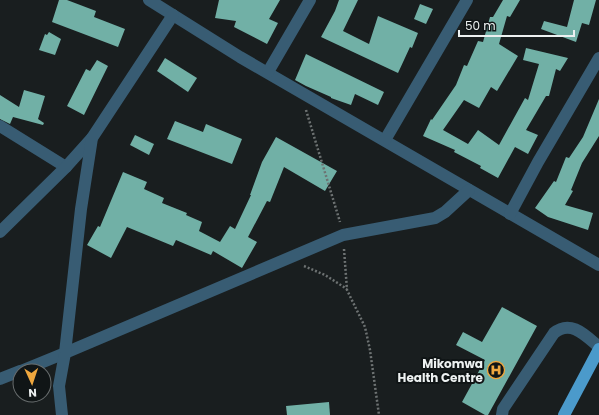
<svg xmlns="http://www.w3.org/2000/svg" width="599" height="415" font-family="Poppins,sans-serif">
<rect width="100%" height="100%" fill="#191e1f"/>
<g fill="#71b0a6">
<polygon points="59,0 67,0 96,11 94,17 125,29 118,47 52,22"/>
<polygon points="219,0 280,0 269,19 278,23 267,44 234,27 236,21 215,18"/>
<polygon points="339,0 358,0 343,31 369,44 378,16 418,33 412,48 410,47 398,73 321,37 335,11"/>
<polygon points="503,0 520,0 510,17 507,16 499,44 518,56 497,91 491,87 479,108 464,100 443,130 468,144 478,130 499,145 525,98 528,100 539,64 523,60 526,48 568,58 560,71 556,69 549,96 546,96 526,130 538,135 528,154 515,147 498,178 480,168 481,166 454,152 455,150 423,136 431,119 432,120 456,85 464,65 467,66 478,41 483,42 490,17 493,17"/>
<polygon points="574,0 596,0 589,25 582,23 576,42 541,29 544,21 567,27"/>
<polygon points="420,4 433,9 426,24 414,19"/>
<polygon points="49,32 61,39 55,55 39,50 45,34 47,35"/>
<polygon points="306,54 384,92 378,105 355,94 351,105 331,98 331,97 306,86 295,80"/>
<polygon points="165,58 197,78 188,92 157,71"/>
<polygon points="97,60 108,66 84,115 67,106 86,69 90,71"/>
<polygon points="24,90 45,96 38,119 44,123 43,125 13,117 10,124 0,119 0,95 19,107"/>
<polygon points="599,99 599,136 582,163 571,190 573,191 565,205 593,213 588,230 548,217 535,208 554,181 556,182 566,157 569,158 583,137"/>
<polygon points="175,121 203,132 206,124 242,139 232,164 167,139"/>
<polygon points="135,135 154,144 149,155 130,145"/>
<polygon points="276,137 337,171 325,191 284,167 270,202 267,201 248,237 257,242 242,268 213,251 211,255 176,240 173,246 127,227 111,258 87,245 98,226 100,227 123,172 147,182 144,189 164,198 162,203 187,213 186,215 202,222 199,231 220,242 230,226 235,229 251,195 250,195 262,162"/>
<polygon points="502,307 537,326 488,415 485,415 462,402 485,360 456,345 463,332 482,342"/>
<polygon points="329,402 330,415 287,415 286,406"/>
</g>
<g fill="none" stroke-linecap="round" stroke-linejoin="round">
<g stroke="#6d7272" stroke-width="2.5" stroke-dasharray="2 2" stroke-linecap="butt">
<polyline points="306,110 340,222"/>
<polyline points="344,249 347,290 365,327 370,350 379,415"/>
<polyline points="304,266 325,275 347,289"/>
</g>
<g stroke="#385c73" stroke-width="12">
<polyline points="149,0 240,57 599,265"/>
<polyline points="268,72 310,0"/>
<polyline points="0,126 66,167"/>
<polyline points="385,140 467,0"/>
<polyline points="510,214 538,162 599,58"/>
<polyline points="0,232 66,167 92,138"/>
<polyline points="21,371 65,353 343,235 435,218 445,212 469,190"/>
<polyline points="0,379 20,371"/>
<polyline points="62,415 59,386 65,353 81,209 92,138 173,15"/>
<path d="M502,415L503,409L554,333C571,319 586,336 599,347"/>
</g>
<polyline stroke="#4b9acb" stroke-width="12" points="564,415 599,349"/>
</g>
<defs>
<g id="hospital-ring" transform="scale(0.9)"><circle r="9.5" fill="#101516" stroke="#efa73e" stroke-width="1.5"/><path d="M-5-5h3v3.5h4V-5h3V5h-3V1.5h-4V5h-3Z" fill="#efa73e"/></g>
</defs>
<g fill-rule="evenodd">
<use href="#hospital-ring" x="496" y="370"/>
</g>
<g text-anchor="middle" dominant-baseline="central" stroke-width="4" stroke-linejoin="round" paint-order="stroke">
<g font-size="12" font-weight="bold" fill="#edf1f1" stroke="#101516" text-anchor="end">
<text x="483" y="363">Mikomwa<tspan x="483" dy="14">Health Centre</tspan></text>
</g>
</g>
<g transform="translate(32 383) rotate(177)"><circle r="19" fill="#101516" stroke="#686d6e"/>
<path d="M0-3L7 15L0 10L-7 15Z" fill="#efa73e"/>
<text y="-6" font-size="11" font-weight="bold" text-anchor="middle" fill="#edf1f1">N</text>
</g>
<path d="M459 30v6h115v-6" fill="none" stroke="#edf1f1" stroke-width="2"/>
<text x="465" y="30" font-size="12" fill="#edf1f1" stroke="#101516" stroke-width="3" paint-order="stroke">50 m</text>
</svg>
